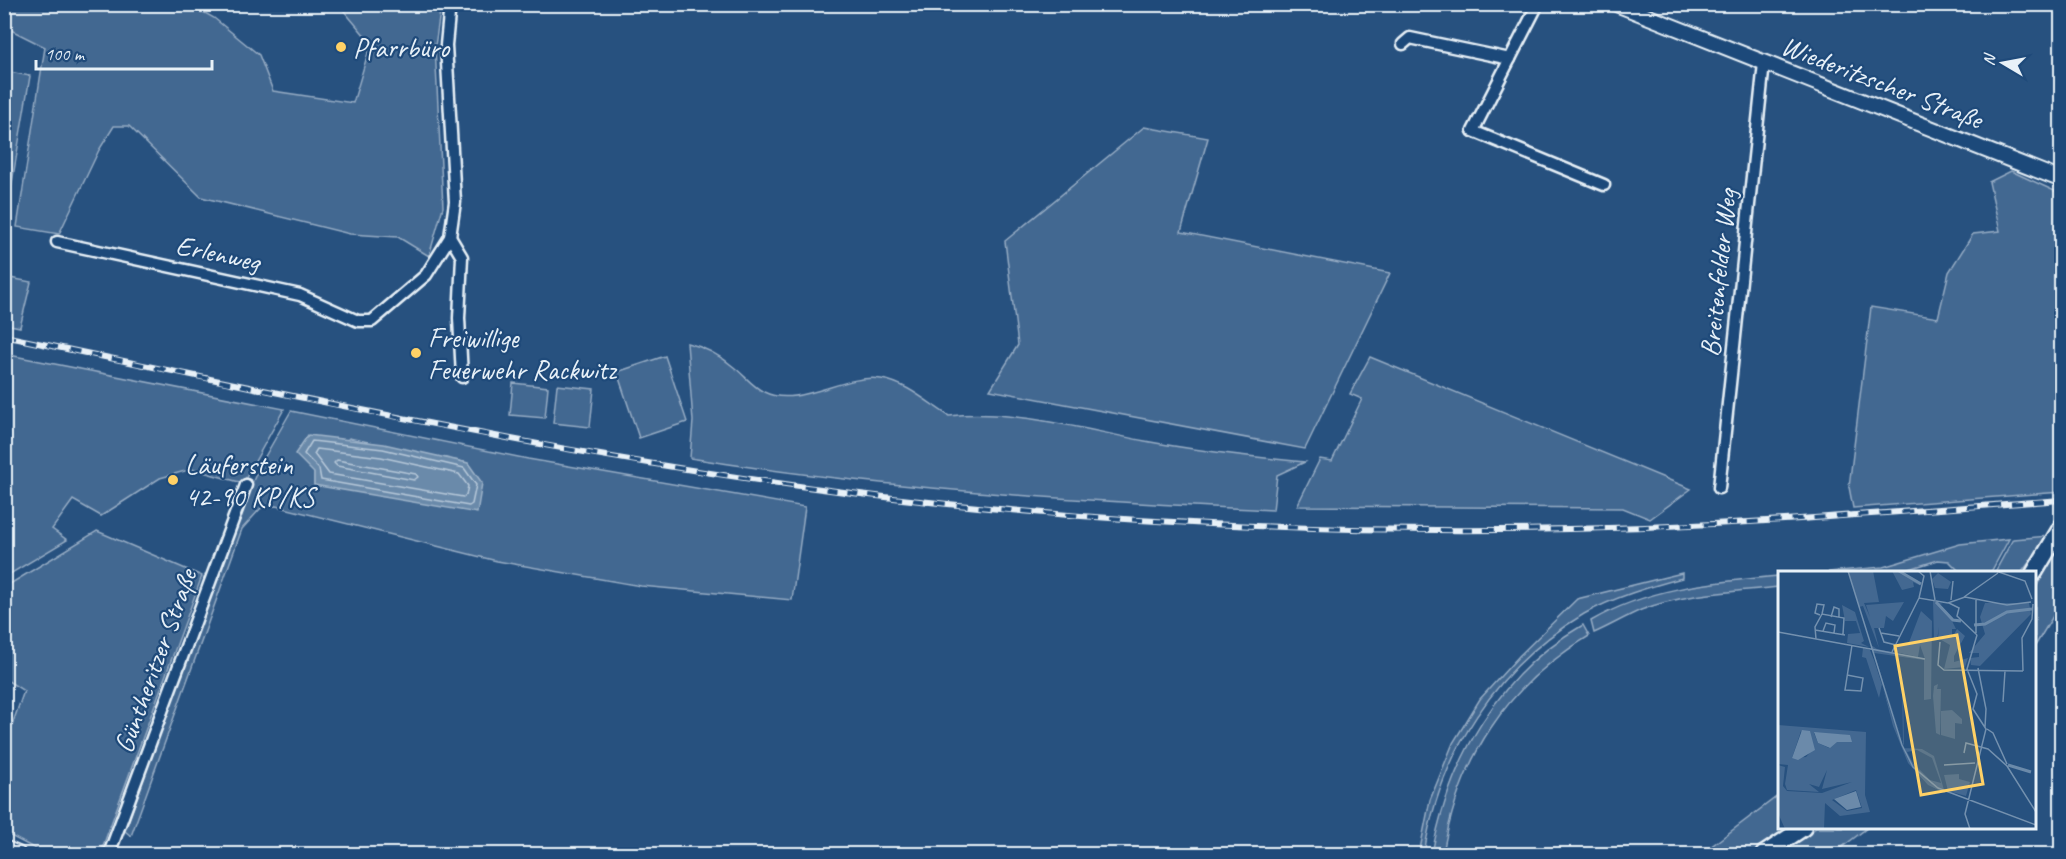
<svg xmlns="http://www.w3.org/2000/svg" width="2066" height="859" font-family="Caveat,sans-serif">
<rect width="100%" height="100%" fill="#27517f"/>
<filter id="ink" filterUnits="userSpaceOnUse"><feTurbulence type="fractalNoise" baseFrequency=".0167" numOctaves="2"/><feDisplacementMap in="SourceGraphic" scale="12" xChannelSelector="R" yChannelSelector="G"/><feConvolveMatrix kernelMatrix="1 2 1 2 8 2 1 2 1" color-interpolation-filters="sRGB"/></filter>
<g filter="url(#ink)">
<g fill="#436891" stroke="#96acc4" stroke-width="1.5" fill-rule="evenodd">
<polygon points="4,5 191,5 214,18 259,55 273,91 353,103 371,43 339,5 441,5 435,46 443,207 429,256 398,237 350,234 201,197 129,126 114,126 99,150 59,234 17,227 45,47 5,27"/>
<polygon points="5,71 30,76 5,224 4,71"/>
<polygon points="1144,127 1208,138 1181,232 1390,273 1305,449 990,390 1018,345 1005,241"/>
<polygon points="2011,171 2061,194 2061,492 1853,508 1849,487 1871,307 1938,318 1949,272 1973,234 2000,231 1989,182"/>
<polygon points="5,277 31,282 20,327 5,324"/>
<path d="M687,343C705,347 721,356 735,368C744,375 753,387 764,392C798,409 845,373 881,379C907,383 928,403 949,416C1013,409 1082,429 1145,441C1198,451 1252,457 1305,462L1277,475L1273,510C1078,501 882,489 690,458L693,421Z"/>
<polygon points="4,354 284,409 243,483 192,469 160,478 101,516 73,500 52,529 67,540 5,577"/>
<polygon points="665,356 687,422 639,438 617,372"/>
<polygon points="1370,357 1691,489 1650,519 1623,508 1297,506 1320,459 1332,461 1362,399 1350,394"/>
<polygon points="513,383 548,387 545,418 510,415"/>
<polygon points="557,385 594,389 590,427 553,423"/>
<path d="M291,411L528,459L805,507L792,600L641,586L497,561L276,506L261,508L242,529L131,836L125,831L239,514L259,467ZM349,438L468,463L314,485V473Z"/>
<polygon points="97,531 202,576 100,854 45,854 5,833 5,745 24,691 5,679 5,587"/>
<polygon points="2061,535 2061,603 2035,646 2035,590 2051,558 2033,557 2022,572 1995,572 2013,539"/>
<polygon points="2009,539 1991,572 1960,572 1949,561 1938,560 1900,572 1828,572 1883,567 1960,544"/>
<path d="M1682,573V578C1649,587 1614,597 1584,614C1496,666 1439,755 1424,854H1419L1430,800L1453,743L1480,699L1519,656L1577,599Z"/>
<path d="M1779,576V587C1733,592 1685,593 1641,610C1625,617 1610,626 1594,633L1591,621C1649,587 1714,582 1779,576Z"/>
<path d="M1583,625L1589,636C1506,686 1459,758 1443,854H1432C1449,761 1498,673 1583,625Z"/>
<polygon points="1779,795 1780,828 1794,828 1753,854 1701,854"/>
<polygon points="1816,828 1867,828 1833,854 1779,854"/>
</g>
<polygon fill="#6b8aaa" stroke="#9db3c9" stroke-width="1.5" points="308,435 384,444 468,463 482,483 477,513 314,485 314,473 295,454"/>
<g fill="none" stroke-linecap="round" stroke-linejoin="round">
<g stroke="#b6c8d9" stroke-width="1.5">
<polygon points="312,441 383,449 464,468 476,485 472,504 469,506 321,480 319,469 304,454"/>
<polygon points="317,449 381,457 459,474 468,486 466,495 463,497 329,474 314,454"/>
<polygon points="337,460 416,474 418,477 414,480 337,466 334,463"/>
</g>
<g stroke="#e8f1f8" stroke-width="15">
<g id="street">
<polyline points="1538,4 1473,131 1604,185"/>
<polyline points="1403,44 1410,38 1510,59"/>
<polyline points="450,237 462,257 459,318 462,377"/>
<polyline points="57,242 300,295 358,321 372,321 426,275 450,237 455,202 446,45 450,4"/>
<polyline points="1719,488 1764,63"/>
<polyline points="109,854 246,485"/>
</g>
</g>
<g stroke="#e8f1f8" stroke-width="18">
<g id="secondary">
<polyline points="1616,4 2062,180"/>
<polyline points="4,848 18,854"/>
</g>
</g>
<g stroke="#e8f1f8" stroke-width="20">
<g id="primary">
<polyline points="2034,573 2062,526"/>
<polyline points="1764,854 1803,828"/>
</g>
</g>
<use href="#street" stroke="#1f4a7a" stroke-width="10"/>
<use href="#secondary" stroke="#1f4a7a" stroke-width="14"/>
<use href="#primary" stroke="#1f4a7a" stroke-width="15"/>
<g stroke="#e8f1f8" stroke-width="6">
<path id="rail" d="M4,336C318,401 629,471 948,504C1180,528 1413,535 1645,527C1784,522 1923,510 2062,500"/>
</g>
<use href="#rail" stroke="#1f4a7a" stroke-width="4" stroke-dasharray="11" stroke-linecap="butt"/>
</g>
</g>
<g fill="#ffd166" stroke="#1f4a7a" stroke-width="2">
<circle cx="341" cy="47" r="6"/>
<circle cx="416" cy="353" r="6"/>
<circle cx="173" cy="480" r="6"/>
</g>
<g text-anchor="middle" dominant-baseline="central" stroke-width="4.5" stroke-linejoin="round" paint-order="stroke">
<g font-size="28" fill="#e8f1f8" stroke="#1f4a7a" text-anchor="start">
<text x="353" y="47">Pfarrbüro</text>
<text x="428" y="337">Freiwillige<tspan x="428" dy="32">Feuerwehr Rackwitz</tspan></text>
<text x="185" y="464">Läuferstein<tspan x="185" dy="32">42-90 KP/KS</tspan></text>
</g>
<g font-size="28" fill="#e8f1f8" stroke="#1f4a7a">
<text transform="translate(1882 82) rotate(21)">Wiederitzscher Straße</text>
<text transform="translate(218 253) rotate(12)">Erlenweg</text>
<text transform="translate(1718 273) rotate(-84)">Breitenfelder Weg</text>
<text transform="translate(155 661) rotate(-70)">Güntheritzer Straße</text>
</g>
</g>
<g transform="translate(1778 571)">
<rect width="258" height="258" fill="#27517f"/>
<path d="M70,0H95L101,31L86,32L92,46L88,34L126,31L115,50L108,45L106,57H96L101,77L85,35L81,36ZM114,0H122L143,15L135,11L136,16L124,19ZM160,2L173,11L170,18L157,17L154,8ZM155,30L165,33L160,34L170,42L178,58H174V67L179,58L187,65L176,85V91L190,87L187,96L166,98L172,74L160,67L161,56L159,69H156ZM207,32H251L253,43L202,95L193,94L192,87L201,86V82H191L207,63L202,46ZM64,34L77,41L86,70L83,72L91,76L69,72L70,63L82,62L78,50H67ZM143,40L154,50L153,128L146,129V89L96,82L125,172L124,113H125L126,177L144,178L156,185L167,222L150,214L130,192L115,155L104,113L101,127L88,87L84,86L85,77L92,79L96,89L117,154L130,188L93,74L99,78L147,88L142,74L140,86L117,81L120,73L130,74ZM139,179L154,187L163,212L152,209L135,192L129,181ZM160,113L159,118H163L162,164L158,162L155,125L156,115ZM174,139L184,148V153L177,152V168L163,164V140ZM0,154L88,161L87,224L92,241L62,245L47,232L46,258H7L0,242V194L7,196L5,215L9,220L44,222L74,211L44,218L49,199L41,216L31,213L41,221L9,219L7,213L10,194L0,193ZM23,160L35,178L28,186L14,187ZM36,162L66,164L70,170H59L51,177L40,172ZM78,219L84,237L69,240L54,229ZM181,203V208L192,211L188,225L170,220L166,204Z" fill="#436891" fill-rule="evenodd"/>
<path d="M24,159L32,160L37,179L20,189L14,187ZM36,161L72,164L74,171H59L52,177L40,172ZM78,220L83,236L69,239L56,228Z" fill="#6b8aaa"/>
<path fill="none" stroke="#6b8aaa" stroke-width="3" d="M121,0L143,13M158,31L175,49L183,50M196,54L207,53L229,41L254,38M230,194L253,201"/>
<path fill="none" stroke="#7491af" stroke-width="1.5" d="M70,0L124,174L135,196L160,217L258,254M140,0L146,5L141,27M152,0L157,29M218,0L247,10L254,28M186,26L220,2M173,29L175,10M198,29V62M171,32L181,37L179,45L199,64M42,44L37,42L39,33L46,34L44,43M53,46L56,36L61,38V46M101,57L106,71L118,74M37,59L67,64M45,60L48,52L57,54L56,62M0,61L147,88M103,62L121,65M38,68L37,56L44,43L66,47L65,63M162,71L160,94L166,99L245,100M114,81L141,27L170,32L187,26L229,34L253,31M200,97L208,138L207,156M245,100L244,67L254,48L255,33M69,104L85,107L83,120L67,119L74,74M225,131L227,100M209,158L215,162L229,193M186,182L188,172L210,178L229,195L258,241M166,194L197,192M192,258L187,243L208,158L195,138L199,123L189,98L199,64"/>
<path fill="#ffd166" fill-opacity="0.15" stroke="#ffd166" stroke-width="3" d="M179,64L205,213L143,224L117,75Z"/>
<rect width="258" height="258" fill="none" stroke="#e8f1f8" stroke-width="3"/>
</g>
<rect width="2066" height="859" fill="none" stroke="#1f4a7a" stroke-width="24"/>
<rect x="12" y="12" width="2042" height="835" fill="none" stroke="#e8f1f8" stroke-width="2" filter="url(#ink)"/>
<g transform="translate(2003 63) rotate(280)" stroke="#1f4a7a" stroke-width="4.5" paint-order="stroke">
<path d="M0-4.5L10 22L0 15L-10 22Z" fill="#e8f1f8"/>
<text y="-9" font-size="16" font-weight="bold" text-anchor="middle" fill="#e8f1f8">N</text>
</g>
<path d="M36 60v9h176v-9" fill="none" stroke="#e8f1f8" stroke-width="3"/>
<text x="45" y="60" font-size="18" fill="#e8f1f8" stroke="#1f4a7a" stroke-width="4.5" paint-order="stroke">100 m</text>
</svg>
